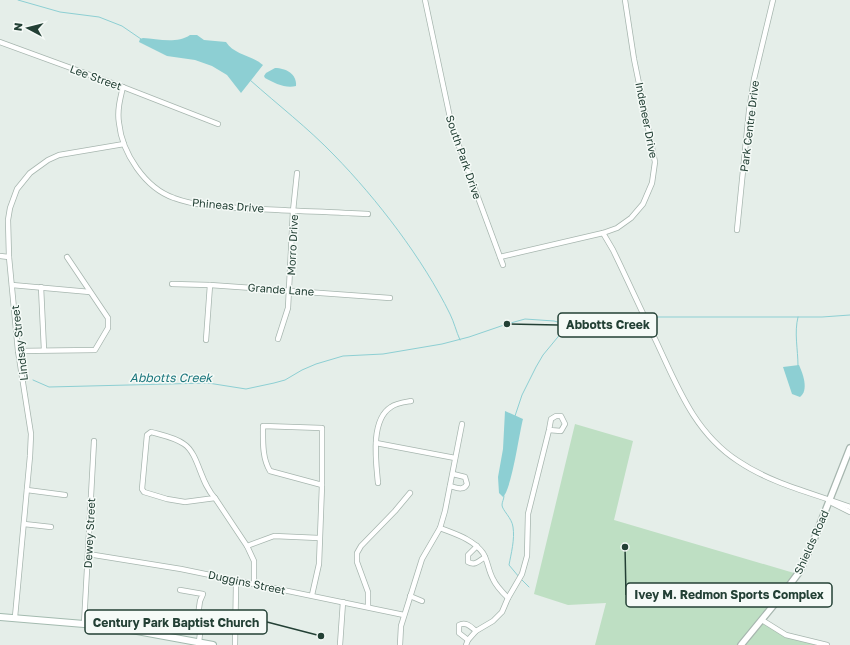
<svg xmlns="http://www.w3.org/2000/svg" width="850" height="645" font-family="'Golos Text',sans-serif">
<rect width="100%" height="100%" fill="#e5eee9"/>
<polygon fill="#bedfc3" points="575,424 633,441 614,520 794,573 797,575 762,620 786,635 827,645 595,645 606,603 568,605 534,594"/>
<g fill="#8dcfd3">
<path d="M190,35H197L204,40L226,42C234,55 252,55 263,65L241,93L227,75L212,66L195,60L167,56L139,42L140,39L143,38C157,39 177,44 190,35Z"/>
<path d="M275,68C286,68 297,74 296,86C286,89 274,83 265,78L264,76L266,73Z"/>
<path d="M799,365C803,374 809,390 800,397L792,394L783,367Z"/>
<path d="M505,411L523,419C519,434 512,488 503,497L499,493L498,477L503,449Z"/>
</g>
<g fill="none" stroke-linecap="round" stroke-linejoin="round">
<g stroke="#8dcfd3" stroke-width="1">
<polyline points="18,0 60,12 99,17 122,26 141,39"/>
<path d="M250,80C278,105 308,128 334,155C377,199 423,259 450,314C454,322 456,331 460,340"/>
<polyline points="646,317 822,317 850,315"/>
<path d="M798,366C798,349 794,333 798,317"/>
<polyline points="33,380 49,387 208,383 246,389 274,383 285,380 302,370 316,364 343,356 383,354 442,344 469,337 507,324 525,319 554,321 572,326"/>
<polyline points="515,416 522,395 536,367 543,355 562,332 590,319 607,319 643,317"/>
<path d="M504,496C504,499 502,502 502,505C502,510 512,518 513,527C515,539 511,554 509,565L519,577"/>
<polyline points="521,579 529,587"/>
</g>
<g stroke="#a7b6af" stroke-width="6">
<g id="minor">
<polyline points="425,0 452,127 503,265"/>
<polyline points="0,42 123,87 218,124"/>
<path d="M123,87C120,99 117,111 119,123C122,153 145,188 174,198C201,208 231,207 259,209C295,211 332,212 368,214"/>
<polyline points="737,230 749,111 754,79 773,0"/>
<path d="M603,233L613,250C628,281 642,312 657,343C678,388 695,433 738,461C772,484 813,493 850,507"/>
<polyline points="0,256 9,257"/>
<polyline points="500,257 603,233 617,228 631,218 643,204 652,183 655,162 634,59 625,0"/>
<polyline points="172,284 210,285 390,298"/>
<polyline points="12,285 90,292"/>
<polyline points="41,287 44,350"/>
<polyline points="278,339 288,308 293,211 297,173"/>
<polyline points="206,340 210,285"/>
<polyline points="18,351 95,350 108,328 108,318 67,257"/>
<path d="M263,426L322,428V485L270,471C262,458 263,441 263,426Z"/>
<path d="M151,432C161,435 174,437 184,444C199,454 200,483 215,498L185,502L167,499L144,492L142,489L147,435Z"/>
<polyline points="376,443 455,458"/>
<path d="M378,483C376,462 370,420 391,407C396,403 405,402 411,401"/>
<path d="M450,486C457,488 464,491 467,484L465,477L453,474"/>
<polyline points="27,490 65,495"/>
<polyline points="215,498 247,546 254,561 254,584"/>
<polyline points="832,503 850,512"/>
<polyline points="24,524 51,527"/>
<path d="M440,528C455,534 473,539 483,553C488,561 488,570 493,579C496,586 502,592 508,598"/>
<polyline points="247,546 274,536 319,538"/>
<path d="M477,546L468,555V562C475,566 479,561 485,557"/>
<polyline points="88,554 181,569 404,615"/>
<polyline points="180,590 203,594 200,601 198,615 202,616 199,642"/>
<polyline points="312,595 319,564 322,485"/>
<polyline points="410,596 422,601"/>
<polyline points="368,607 368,592 357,562 357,553 361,546 395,511 410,493"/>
<polyline points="15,617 30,456 31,434 18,351 9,257 8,220 10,208 17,189 30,173 48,160 59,155 124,144"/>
<polyline points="762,620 786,635 827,645"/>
<polyline points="84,624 94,441"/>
<path d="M468,640L459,633V625C466,621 471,627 476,631"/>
<polyline points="235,645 236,585"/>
<polyline points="340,645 343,602"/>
<polyline points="400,645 401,626 422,559 440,528 445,511 462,424"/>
<polyline points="466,645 468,640 476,631 493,621 502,612 508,598 522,574 527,556 528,514 549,430 551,419 556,416 561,416 565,424 561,431 549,430"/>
</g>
</g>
<g stroke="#a7b6af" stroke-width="8">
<polyline id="tertiary" points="741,645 782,595 800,571 815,537 850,448"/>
</g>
<g stroke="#a3baaf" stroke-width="8">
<polyline id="secondary" points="0,617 84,624 137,631 213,645"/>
</g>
<use href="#minor" stroke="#fff" stroke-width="4.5"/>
<use href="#tertiary" stroke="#fff" stroke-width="5.5"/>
<use href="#secondary" stroke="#fff" stroke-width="6"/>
</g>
<g text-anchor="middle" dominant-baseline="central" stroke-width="3" stroke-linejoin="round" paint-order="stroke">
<g font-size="11" fill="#234035" stroke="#f5faf7">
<text transform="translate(96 77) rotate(20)">Lee Street</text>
<text transform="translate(647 120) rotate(79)">Indeneer Drive</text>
<text transform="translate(749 126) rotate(-83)">Park Centre Drive</text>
<text transform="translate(464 157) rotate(71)">South Park Drive</text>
<text transform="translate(228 205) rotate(5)">Phineas Drive</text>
<text transform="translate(292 245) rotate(-87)">Morro Drive</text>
<text transform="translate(281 289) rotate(4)">Grande Lane</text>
<text transform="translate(19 343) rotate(-97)">Lindsay Street</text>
<text transform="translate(89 533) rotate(-87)">Dewey Street</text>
<text transform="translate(811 542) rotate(-66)">Shields Road</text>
<text transform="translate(247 582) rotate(12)">Duggins Street</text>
</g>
<g font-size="12" font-style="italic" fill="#1c777d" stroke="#f5faf7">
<text x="171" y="377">Abbotts Creek</text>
</g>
</g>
<path fill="none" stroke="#234035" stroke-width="1.5" d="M507 324L558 325M625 547L626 595M321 636L267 622"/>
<g fill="#234035" stroke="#f5faf7" stroke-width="1.5">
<circle cx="507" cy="324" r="4"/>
<circle cx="625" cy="547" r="4"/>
<circle cx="321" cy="636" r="4"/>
</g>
<g fill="#f5faf7" stroke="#234035" stroke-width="1.5">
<rect x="558" y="313" width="99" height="24" rx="4"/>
<rect x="626" y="583" width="206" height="24" rx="4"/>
<rect x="85" y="610" width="182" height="24" rx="4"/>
</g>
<g font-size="12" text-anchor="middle" font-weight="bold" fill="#234035">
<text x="608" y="329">Abbotts Creek</text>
<text x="729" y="599">Ivey M. Redmon Sports Complex</text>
<text x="176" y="627">Century Park Baptist Church</text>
</g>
<g transform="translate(28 28) rotate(277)" stroke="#f5faf7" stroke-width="3" paint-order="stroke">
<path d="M0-3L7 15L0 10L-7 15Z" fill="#234035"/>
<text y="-6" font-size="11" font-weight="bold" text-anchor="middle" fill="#234035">N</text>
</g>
</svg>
